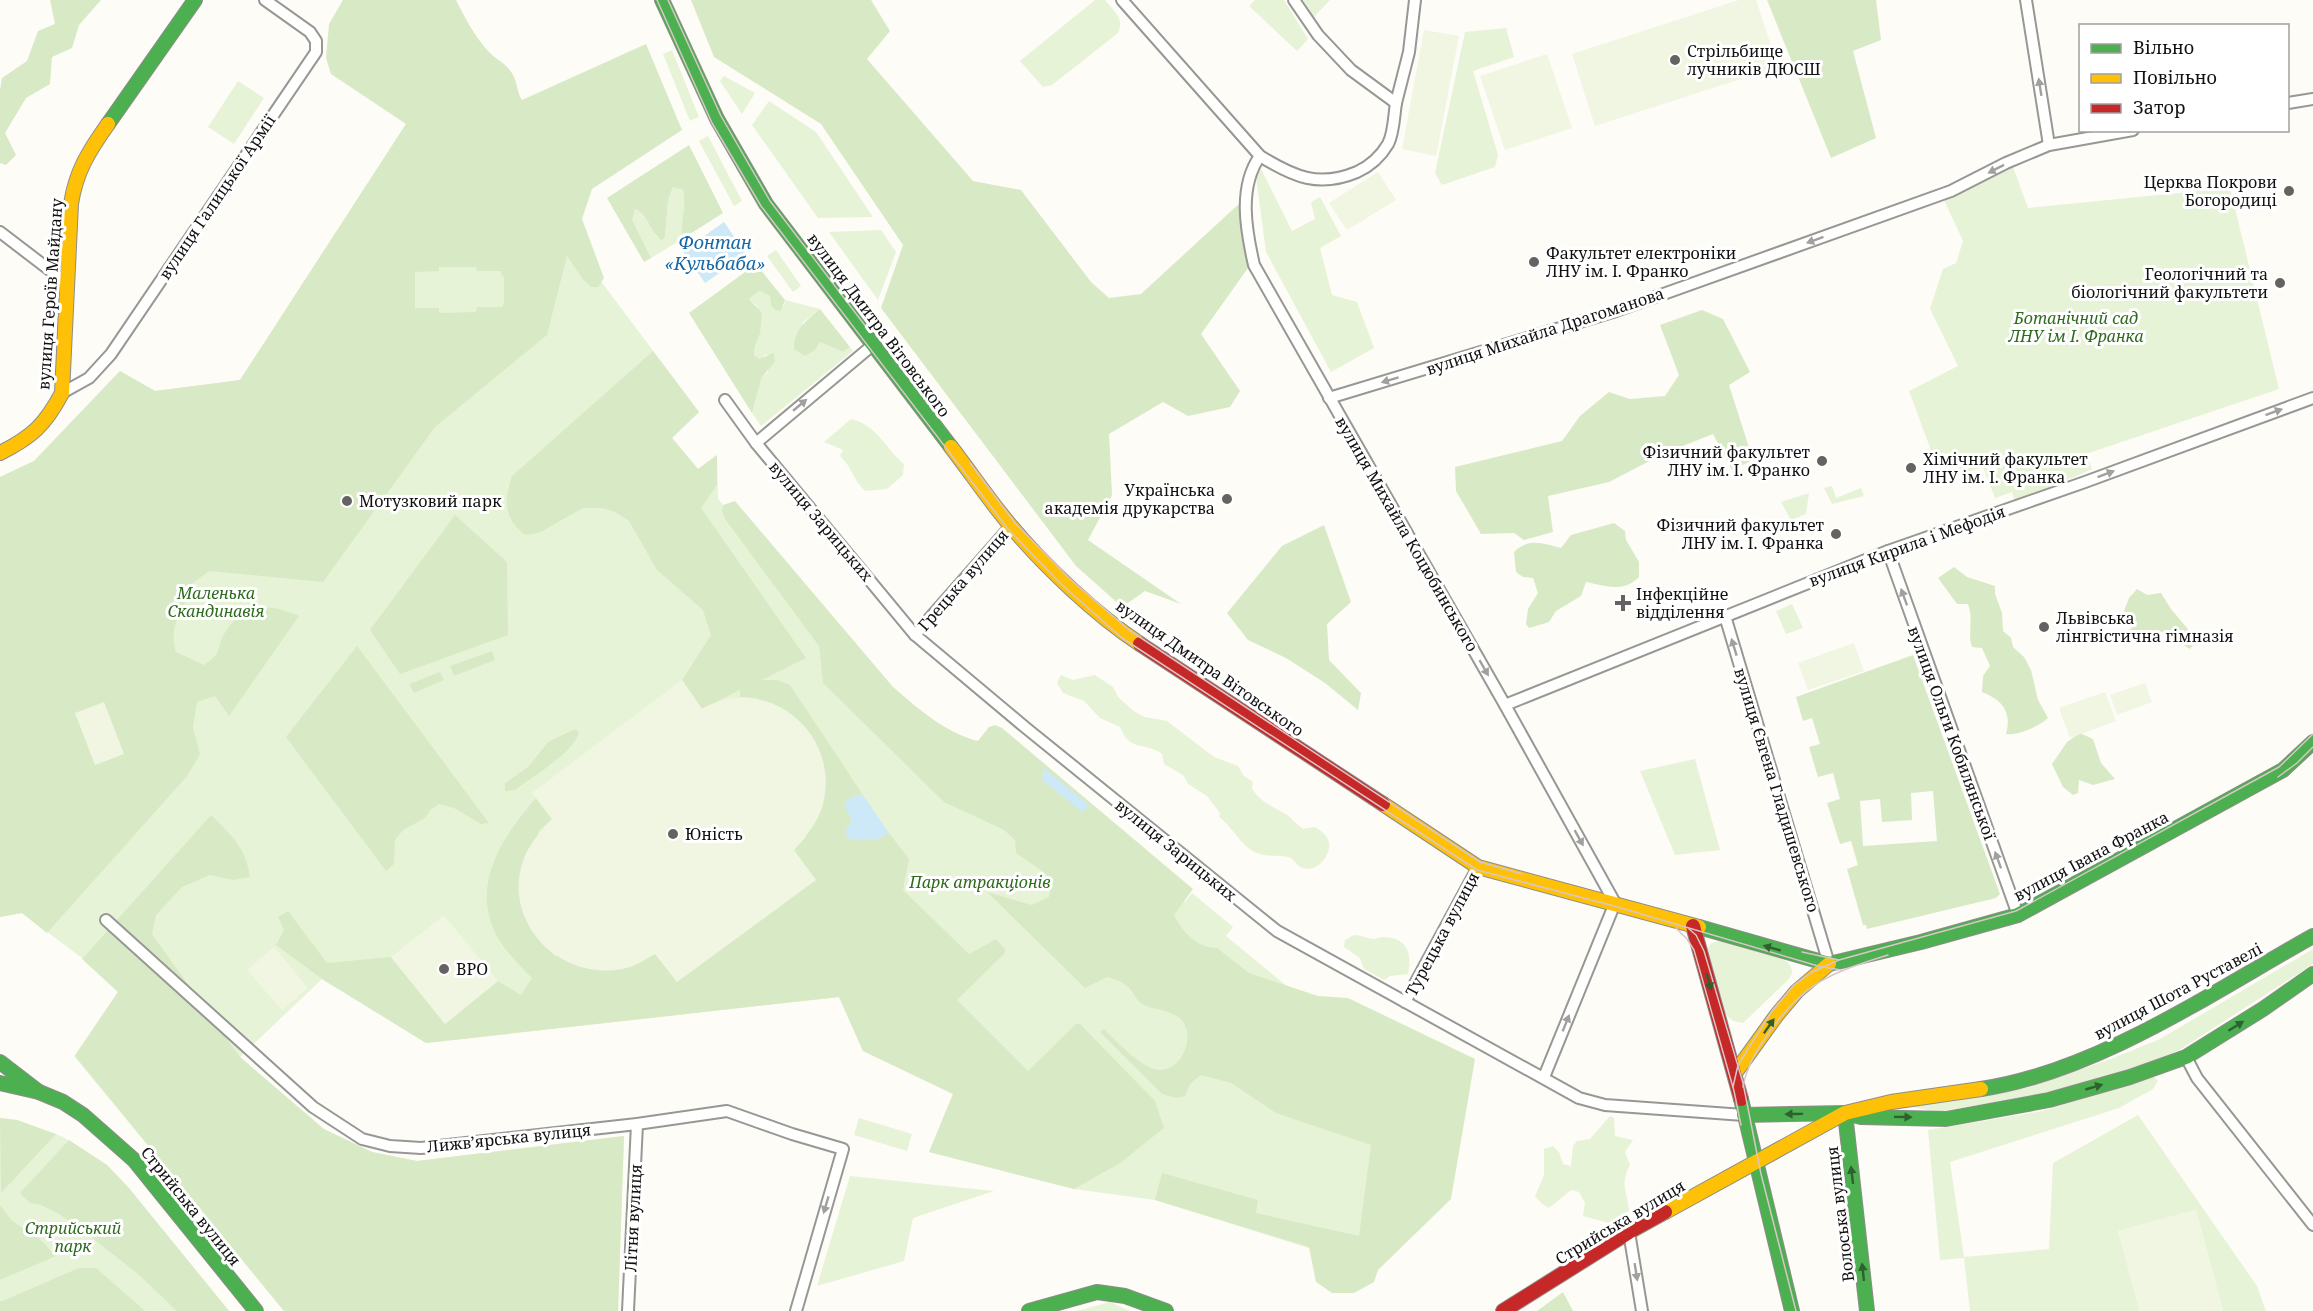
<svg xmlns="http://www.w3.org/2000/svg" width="2313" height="1311" font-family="'Noto Serif',serif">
<rect width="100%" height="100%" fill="#fdfcf7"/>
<g fill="#e7f3d7">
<polygon points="362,0 588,264 699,412 672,438 698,469 717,455 718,499 912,722 1025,771 1185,902 1192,893 1233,927 1226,936 1295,993 1463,1070 1363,1265 1155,1200 1074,1189 929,1152 953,1094 863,1051 839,997 426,1043 322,979 240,1057 324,1130 372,1152 417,1161 624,1136 618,1311 284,1311 74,1056 118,992 82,958 22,913 0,917 0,477 34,461 120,371 155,391 240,380 406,124"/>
<path d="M1095,0H1105C1114,11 1125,19 1118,33L1052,85L1043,87L1020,61Z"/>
<polygon points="1255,0 1284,0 1308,39 1297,51 1249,6"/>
<polygon points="1303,0 1330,0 1314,17"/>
<polygon points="1506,28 1514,57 1473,71 1498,155 1495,167 1442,185 1435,173 1465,32"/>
<polygon points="672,50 699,117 690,121 663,54"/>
<polygon points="724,76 755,93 742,114 720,81"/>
<polygon points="238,81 264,98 234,144 208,127"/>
<polygon points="769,101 816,132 873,217 818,218 752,125"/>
<polygon points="708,136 742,201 734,206 699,141"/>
<polygon points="2013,167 2028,208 2230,188 2279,389 2086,454 2092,469 2015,503 2012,492 1995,498 1983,467 1942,480 1909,391 1958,366 1930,309 1943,269 1956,263 1963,241 1944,200"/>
<polygon points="1261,169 1292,231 1315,219 1311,202 1320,197 1341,236 1320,248 1332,295 1357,302 1374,348 1331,372 1266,252 1256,177"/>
<path d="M673,187L683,190C687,205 680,222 682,239L651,258L631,220L635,208L642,211L657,237L665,236L668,201Z"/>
<polygon points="881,230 896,252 878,300 829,232"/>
<polygon points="776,250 801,286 793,292 767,256"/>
<polygon points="759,291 770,296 771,305 784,306 785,300 820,309 802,323 815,350 820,342 843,352 850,347 853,351 761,426 752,413 762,377 768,372 767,354 759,360 754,355 755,346 760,334 757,306 749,299"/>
<path d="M851,419C877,425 885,448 904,464L903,475L887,489L865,491C853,480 852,467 840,456L843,450L824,442Z"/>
<polygon points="1832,486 1836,498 1861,488 1864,496 1832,504 1824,488"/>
<polygon points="1809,493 1806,514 1791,520 1781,502"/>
<polygon points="1792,604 1803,628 1786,634 1776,611"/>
<path d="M1061,675L1073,680L1095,675L1113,687L1118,697L1135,712L1145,717L1167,721L1214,757L1238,766L1244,776L1253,782L1252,789C1262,803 1270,805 1284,813C1291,817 1296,824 1303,829L1315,827C1323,832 1331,838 1329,848C1327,862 1311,875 1299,866C1294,862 1294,859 1288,857C1279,855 1268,857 1260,854C1243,850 1233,827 1219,817L1220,813L1207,796L1188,784L1183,775L1164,764L1162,754C1145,741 1130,753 1120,727L1100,718L1084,701L1063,693L1057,683Z"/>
<polygon points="1695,759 1720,850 1675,855 1640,771"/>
<path d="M1354,935C1361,935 1366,938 1373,939C1376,939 1380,937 1383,937C1406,937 1413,953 1408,974L1390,976L1384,980L1364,969L1360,958L1344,947L1345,940Z"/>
<path d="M1720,941C1736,945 1810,955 1788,980L1743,1023L1733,1021L1725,1014L1708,949L1711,943Z"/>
<polygon points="2313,949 2313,964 2181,1049 2142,1067 2057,1092 1937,1112 1908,1106 1951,1102 2029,1087 2111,1059 2160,1039"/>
<polygon points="2153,1076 2158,1081 2153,1089 2119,1108 1950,1162 1964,1257 2049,1249 2053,1163 2138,1115 2257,1286 2266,1311 2223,1311 2196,1210 2118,1231 2140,1311 1970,1311 1964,1258 1940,1260 1928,1130 2043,1111"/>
<path d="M1610,1116L1614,1118L1615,1136L1633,1140L1625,1152L1630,1165C1619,1185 1628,1193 1629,1211L1609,1223L1583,1216L1585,1203L1579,1192L1571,1190L1549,1208L1541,1203L1535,1196L1544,1175V1149L1553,1146L1559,1152L1563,1164L1571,1166L1573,1146L1577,1141L1590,1139Z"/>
<polygon points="0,1118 17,1120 63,1137 107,1165 128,1187 229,1311 0,1311"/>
<polygon points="859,1118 912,1134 907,1151 854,1135"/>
<polygon points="850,1176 994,1191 913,1218 904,1261 817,1286"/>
<polygon points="1110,1302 1130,1311 1077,1311"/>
</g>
<g fill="#d8eac5" fill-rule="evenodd">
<polygon points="50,0 101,0 79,25 72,48 52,57 50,84 26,98 5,133 16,155 6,165 0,163 0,90 2,78 27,61 38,31 55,24"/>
<path d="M343,0H456C465,18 475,37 489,52C494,58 502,61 507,67C519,79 515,89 522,100L646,44L682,130L592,189L582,219L604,278L598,287H591L582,278L567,256L547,335L435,427L323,582L209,571L189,586C186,615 167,620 176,652L204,665C226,650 214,648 226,631C230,625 239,614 245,610C258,603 287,609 299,616L229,716L215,696L197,702L193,727L200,754L188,775L47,933L22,913L0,917V477L34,461L120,371L155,391L240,380L406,124L331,74L326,58L329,24ZM439,267H476L477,271H501L502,276L504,277V303L502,307H477L476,312L439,313V308H415V272L439,271Z"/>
<polygon points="691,0 871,0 890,31 867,59 973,181 1021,190 1091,282 1109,298 1141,294 1241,202 1248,268 1201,334 1240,391 1230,407 1188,416 1163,402 1109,434 1112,495 1088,540 1181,604 1145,591 1122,607 1076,566 881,308 903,245 821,124 714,57"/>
<polygon points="1767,0 1876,0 1881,40 1853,51 1876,138 1831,158"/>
<path d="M689,145L723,213L682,239C680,221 687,205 683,190L673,187L668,201L665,237L662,240C649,232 649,214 635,209L632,220L651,258L644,262L607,198Z"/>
<polygon points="756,264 785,300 781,311 775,310 771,305 770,296 759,291 749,299 762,313 760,334 755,346 754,355 759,359 774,353 775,362 762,377 752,413 689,313"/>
<path d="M820,309L850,347L843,352L820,342L815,350L805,356L794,349C794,329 806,321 820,309Z"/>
<polygon points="1702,310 1723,319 1750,372 1729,385 1753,460 1732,470 1713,434 1665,453 1609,482 1548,496 1553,532 1524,540 1514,533 1481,534 1456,491 1455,467 1562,441 1580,416 1609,392 1630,399 1665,396 1679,375 1660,325"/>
<path d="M653,351L699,412L672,438L698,469L717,455V485L701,508L806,658L762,680H777L790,685L863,795L851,797L852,820L845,832L850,839H877L889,833L909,859L903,890L969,954L996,939L1005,949V953L957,1000L1028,1071L1076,1024H1080L1155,1101L1164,1128L1120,1163L1074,1189L929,1152L953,1094L863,1051L839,997L426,1043L322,979L276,945L284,930L278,917L288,911L327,963L391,957L445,1024L498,981L521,995L532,978C521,967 510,956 501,943C467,890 500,839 536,798L552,819L539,831L519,880L520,897L524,915L531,930L542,944L555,956L640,963L655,953L677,982L806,837L757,698L740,697V690L702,709L682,680L711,635L703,610L657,570L629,521L615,512L602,508H583L539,533L525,535C503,517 504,501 512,476Z"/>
<path d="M735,501L893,687C920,710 944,732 978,741L989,727L995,725L1002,728L1193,889L1174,915C1182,932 1197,948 1217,948L1249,973L1318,996L1348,998L1475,1059L1451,1199L1378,1270L1374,1282L1354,1293H1332L1316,1282L1309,1247L1155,1200L1162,1173L1258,1200L1256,1213L1359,1236L1371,1145L1276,1113L1231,1083L1201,1075L1190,1084L1185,1096L1176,1098L1162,1094L1100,1032L1104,1029C1116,1041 1142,1069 1159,1070C1181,1071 1195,1039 1183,1022C1174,1009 1154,1011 1142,1004C1136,1000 1133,991 1127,986C1122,981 1113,979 1107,977L1085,988L987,892L1032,905L1049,897L1051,884L1045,873L1016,853L1015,840L1004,830L944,802L823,683L819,646L725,519L722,511L723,505Z"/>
<polygon points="455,515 507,562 508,635 400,674 370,630"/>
<path d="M1614,523L1625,531L1626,540L1639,562V577C1624,593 1606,586 1586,582L1581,596L1556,611L1549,622L1529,628L1526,624L1528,609L1538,593L1533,578L1523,577L1516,572L1514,552C1529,537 1543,544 1561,548L1571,535Z"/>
<polygon points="1324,525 1351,602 1327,624 1329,660 1361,693 1358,710 1325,683 1286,658 1248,640 1227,613 1282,546"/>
<path d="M1954,567L1967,577L1995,586V594L2002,613L2003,631L2011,638L2013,647L2024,657L2031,670L2038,700L2048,718C2040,726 2017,736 2006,734C2012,713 2003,700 1982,692L1983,676L1990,666L1982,648L1972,647C1967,632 1974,620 1968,604H1957L1938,578Z"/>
<path d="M2137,589L2147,595L2161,593L2171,609L2197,640L2190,649L2182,644L2173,630C2151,632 2132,650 2111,641L2127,633L2133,626L2124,611L2129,598Z"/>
<polygon points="357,646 489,823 481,824 454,808 439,804 430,810 425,818 403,830 395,840 394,864 386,871 286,737"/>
<polygon points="492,651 495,660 454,676 450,666"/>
<path d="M1913,655L2000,894L1996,898L1867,929L1866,925H1863L1847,869L1858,865L1851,841L1840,844L1827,803L1840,799L1833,773L1818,777L1809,747L1820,744L1812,718L1803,721L1796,697ZM1933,791L1937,841L1863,846L1860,801L1880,799L1882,822L1912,820L1911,793Z"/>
<polygon points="440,672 444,680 414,693 409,684"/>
<path d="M575,729L579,732C574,753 533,776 515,790L505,791V783L528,767L548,742Z"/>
<polygon points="2080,733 2093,739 2101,763 2115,779 2093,785 2079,780 2078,793 2073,795 2063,787 2052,764 2067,742"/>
<path d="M211,815C232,836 245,846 250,877L233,880L210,875L182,887L156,915L152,934L240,1057L324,1129L372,1152L417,1161L624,1136L618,1311H284L75,1056L118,992L82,959Z"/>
<polygon points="0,1118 17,1120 56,1134 1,1193"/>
<polygon points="69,1140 107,1165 128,1187 229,1311 177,1311 138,1274 86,1233 59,1214 41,1205 30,1203 20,1193"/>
<polygon points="0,1205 12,1221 39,1238 56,1256 0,1280"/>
<polygon points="79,1268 96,1268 145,1311 0,1311 0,1302"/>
<polygon points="1563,1292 1573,1311 1537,1311"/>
</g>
<g fill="#f0f6e1">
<polygon points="1739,0 1756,0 1778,67 1595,126 1572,54"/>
<polygon points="1424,30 1459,36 1436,156 1402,149"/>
<polygon points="1547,54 1572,128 1505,150 1480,76"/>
<polygon points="1378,172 1396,200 1347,230 1329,203"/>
<polygon points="1854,643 1864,671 1808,690 1798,663"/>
<path d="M682,680L702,709C767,672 841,733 823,804C818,823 806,836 794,850L816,880L677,982L655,954C644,960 634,967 622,969C560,981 502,922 523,861C529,844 540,832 552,819L532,793Z"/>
<polygon points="2145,683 2152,702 2117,715 2110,695"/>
<polygon points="2105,692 2116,721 2070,738 2059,708"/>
<polygon points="104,702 124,754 95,765 75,713"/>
<polygon points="444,915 498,981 445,1024 391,957"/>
<polygon points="274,947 308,988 282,1010 247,970"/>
<polygon points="2196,1210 2223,1311 2140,1311 2118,1231"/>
</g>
<g fill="#cde8f7">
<polygon points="724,222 746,254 705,283 683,251"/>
<polygon points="1044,768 1089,805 1082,812 1042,780"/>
<polygon points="863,795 889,833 877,839 850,840 845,832 852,820 844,805 851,797"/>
</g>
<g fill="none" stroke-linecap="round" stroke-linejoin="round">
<g stroke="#979795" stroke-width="14">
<g id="street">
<path d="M1122,0L1260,156C1294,177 1319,188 1357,172C1370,166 1381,156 1388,144C1394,133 1394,115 1396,103"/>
<polyline points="1294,0 1318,35 1351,70 1396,103 1409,52 1415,0"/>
<polyline points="2026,0 2049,145"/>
<polyline points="2288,103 2313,99"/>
<path d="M1260,156C1238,187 1246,230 1254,265L1505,705L1615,903L1544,1077"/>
<polyline points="0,232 68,284"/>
<polyline points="62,393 89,378 111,354 316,52 316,41 310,32 265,0"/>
<polyline points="1329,398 1616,311 1951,191 2006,163 2049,145 2133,130"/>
<polyline points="725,400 756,443 915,635 1026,728 1277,931 1579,1098 1605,1105 1744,1115"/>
<polyline points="756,443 874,344"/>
<polyline points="1888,551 2018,915"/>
<polyline points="1725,616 1829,964"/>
<polyline points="915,635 1011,526"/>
<polyline points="1505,705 1888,551 2085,482 2313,398"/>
<polyline points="106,920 313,1107 362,1139 390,1146 421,1148 637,1124 727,1111 792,1134 843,1149 796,1311"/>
<polyline points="1405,1002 1478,867"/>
<polyline points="2186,1057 2197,1078 2313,1225"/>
<polyline points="1629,1232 1642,1311"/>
<polyline points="628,1311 637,1124"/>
</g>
</g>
<g stroke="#8e8d8b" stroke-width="16">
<g id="fast">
<polyline points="662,0 717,119 766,204 951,447"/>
<polyline points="108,124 195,0"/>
<polyline points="1699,927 1829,964 1921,942 2018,915 2283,770 2313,742"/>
<polyline points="0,1062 39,1092"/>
<polyline points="0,1083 39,1092 63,1102 83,1115 134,1160 256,1311"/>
<path d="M1981,1089C2096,1072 2213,992 2313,936"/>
<polyline points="1741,1099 1792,1311"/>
<polyline points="1845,1113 1867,1311"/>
<polyline points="1744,1115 1845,1113 1861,1117 1946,1119 2049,1100 2130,1077 2186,1057 2263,1009 2313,974"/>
<polyline points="1029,1311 1097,1292 1125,1296 1166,1311"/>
</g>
</g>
<g stroke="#8e8d8b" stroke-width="16">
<g id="slow">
<path d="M951,447C971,473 989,500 1010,525C1044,566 1096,615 1140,644"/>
<path d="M0,453C32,437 45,425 62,393L71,204C76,171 89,151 108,124"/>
<polyline points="1383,804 1478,867 1699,927"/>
<polyline points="1735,1073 1776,1016 1797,991 1829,964"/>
<polyline points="1665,1212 1845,1113 1891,1102 1981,1089"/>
</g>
</g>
<g stroke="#8e8d8b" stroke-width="16">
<g id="jam">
<polyline points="1140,644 1383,804"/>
<polyline points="1693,926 1741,1099"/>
<polyline points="1503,1311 1629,1232 1665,1212"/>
</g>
</g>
<use href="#street" stroke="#fffffe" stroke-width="10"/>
<use href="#fast" stroke="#4caf50" stroke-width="14"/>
<use href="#slow" stroke="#ffc107" stroke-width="14"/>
<use href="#jam" stroke="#c62828" stroke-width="14"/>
<g stroke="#d9c6c7" stroke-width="1.5">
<polyline points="657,0 712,123 761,206 1008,529 1061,584 1122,638 1477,870 1614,906 1818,966 1841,970"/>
<polyline points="668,0 721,116 770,201 870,332"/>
<polyline points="970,463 1015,523 1069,578 1129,630 1480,862 1522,874"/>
<polyline points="2278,777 2297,763 2313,747"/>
<polyline points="1676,928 1687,939 1694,950 1734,1091 1741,1125"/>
<polyline points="1689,929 1696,935 1704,951 1743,1083 1761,1174 1796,1311"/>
<polyline points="1802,952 1839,960"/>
<polyline points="1733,1087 1738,1065 1772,1011 1794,985 1812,972 1839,960 2016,911 2279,767 2313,734"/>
<path d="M1743,1087C1747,1066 1756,1051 1768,1034C1803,983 1830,973 1888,955"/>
</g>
</g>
<defs><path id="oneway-solid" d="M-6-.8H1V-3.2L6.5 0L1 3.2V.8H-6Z" transform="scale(1.5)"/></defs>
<g fill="#a0a09f">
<use href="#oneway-solid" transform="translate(2040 87) rotate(-99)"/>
<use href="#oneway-solid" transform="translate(1996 169) rotate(153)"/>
<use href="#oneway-solid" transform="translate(1815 240) rotate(160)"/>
<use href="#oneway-solid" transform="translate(1390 380) rotate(163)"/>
<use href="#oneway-solid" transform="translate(800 405) rotate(-40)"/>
<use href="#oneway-solid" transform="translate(2274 412) rotate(-20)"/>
<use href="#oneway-solid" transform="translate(2106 474) rotate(-21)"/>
<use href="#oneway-solid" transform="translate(1904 597) rotate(-110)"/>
<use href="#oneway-solid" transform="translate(1734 647) rotate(-107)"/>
<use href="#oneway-solid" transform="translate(1484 668) rotate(60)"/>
<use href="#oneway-solid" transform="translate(1579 838) rotate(61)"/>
<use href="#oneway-solid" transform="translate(1998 860) rotate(-110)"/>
<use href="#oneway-solid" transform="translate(1566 1023) rotate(-68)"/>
<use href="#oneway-solid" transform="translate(826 1205) rotate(106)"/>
<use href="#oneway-solid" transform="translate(1636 1272) rotate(81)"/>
</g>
<g fill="#2e6030">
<use href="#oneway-solid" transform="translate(1772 948) rotate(-164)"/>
<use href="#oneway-solid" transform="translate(1709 982) rotate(74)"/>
<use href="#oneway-solid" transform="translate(1769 1026) rotate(-55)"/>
<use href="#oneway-solid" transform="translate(2236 1026) rotate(-32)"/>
<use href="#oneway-solid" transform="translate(2094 1087) rotate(-16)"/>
<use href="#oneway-solid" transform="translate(1794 1114) rotate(179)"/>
<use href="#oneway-solid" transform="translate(1903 1117) rotate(1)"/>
<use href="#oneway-solid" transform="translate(1852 1175) rotate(-97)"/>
<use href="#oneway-solid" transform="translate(1863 1272) rotate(-96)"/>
</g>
<g fill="#646362" stroke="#fff" stroke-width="2">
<circle cx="1675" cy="60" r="6"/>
<circle cx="2289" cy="191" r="6"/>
<circle cx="1534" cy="262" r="6"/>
<circle cx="2280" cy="283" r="6"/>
<circle cx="1822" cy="461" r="6"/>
<circle cx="1911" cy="468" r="6"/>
<circle cx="1227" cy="499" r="6"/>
<circle cx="347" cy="501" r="6"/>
<circle cx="1836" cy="534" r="6"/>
<path d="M1620 594h6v6h6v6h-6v6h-6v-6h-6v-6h6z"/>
<circle cx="2044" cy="627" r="6"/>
<circle cx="673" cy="834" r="6"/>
<circle cx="444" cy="969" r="6"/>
</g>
<g text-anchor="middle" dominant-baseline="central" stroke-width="6" stroke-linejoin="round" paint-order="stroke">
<g font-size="16" fill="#111" stroke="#fff" text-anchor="start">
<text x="1687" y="51">Стрільбище<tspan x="1687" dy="18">лучників ДЮСШ</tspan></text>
<text x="2277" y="182" text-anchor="end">Церква Покрови<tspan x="2277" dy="18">Богородиці</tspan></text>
<text x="1546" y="253">Факультет електроніки<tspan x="1546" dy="18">ЛНУ ім. І. Франко</tspan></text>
<text x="2268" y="274" text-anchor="end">Геологічний та<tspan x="2268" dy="18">біологічний факультети</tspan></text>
<text x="1810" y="452" text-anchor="end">Фізичний факультет<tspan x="1810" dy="18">ЛНУ ім. І. Франко</tspan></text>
<text x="1923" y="459">Хімічний факультет<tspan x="1923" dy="18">ЛНУ ім. І. Франка</tspan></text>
<text x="1215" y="490" text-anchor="end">Українська<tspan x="1215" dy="18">академія друкарства</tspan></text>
<text x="359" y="501">Мотузковий парк</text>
<text x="1824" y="525" text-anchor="end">Фізичний факультет<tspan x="1824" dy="18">ЛНУ ім. І. Франка</tspan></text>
<text x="1636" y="594">Інфекційне<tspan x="1636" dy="18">відділення</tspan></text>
<text x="2056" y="618">Львівська<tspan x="2056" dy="18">лінгвістична гімназія</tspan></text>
<text x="685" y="834">Юність</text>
<text x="456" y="969">ВРО</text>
</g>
<g font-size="16" fill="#111" stroke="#fff">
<text transform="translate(217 197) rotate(-56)">вулиця Галицької Армії</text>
<text transform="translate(50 294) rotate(-86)">вулиця Героїв Майдану</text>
<text transform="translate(879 325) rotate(53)">вулиця Дмитра Вітовського</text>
<text transform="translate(1545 331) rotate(-18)">вулиця Михайла Драгоманова</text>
<text transform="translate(821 521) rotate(50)">вулиця Зарицьких</text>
<text transform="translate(1407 534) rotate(60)">вулиця Михайла Коцюбинського</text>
<text transform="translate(1907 546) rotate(-20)">вулиця Кирила і Мефодія</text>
<text transform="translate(963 580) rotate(-49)">Грецька вулиця</text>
<text transform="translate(1210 668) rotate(35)">вулиця Дмитра Вітовського</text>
<text transform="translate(1952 733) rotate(70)">вулиця Ольги Кобилянської</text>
<text transform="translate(1777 790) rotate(73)">вулиця Євгена Гладишевського</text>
<text transform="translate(1176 850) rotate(39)">вулиця Зарицьких</text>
<text transform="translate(2091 856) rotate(-28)">вулиця Івана Франка</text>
<text transform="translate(1442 934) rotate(-62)">Турецька вулиця</text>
<text transform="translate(2178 991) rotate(-28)">вулиця Шота Руставелі</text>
<text transform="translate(509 1138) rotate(-6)">Лижвʼярська вулиця</text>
<text transform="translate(191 1206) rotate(51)">Стрийська вулиця</text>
<text transform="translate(1840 1214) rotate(-97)">Волоська вулиця</text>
<text transform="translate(633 1218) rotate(-87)">Літня вулиця</text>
<text transform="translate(1620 1222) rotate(-31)">Стрийська вулиця</text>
</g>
<g font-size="16" font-style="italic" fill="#2f6b1f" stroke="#fff">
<text x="2076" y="318">Ботанічний сад<tspan x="2076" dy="18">ЛНУ ім І. Франка</tspan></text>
<text x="216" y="593">Маленька<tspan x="216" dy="18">Скандинавія</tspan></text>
<text x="980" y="882">Парк атракціонів</text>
<text x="73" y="1228">Стрийський<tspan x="73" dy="18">парк</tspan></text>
</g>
<g font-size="18" font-style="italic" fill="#1768a6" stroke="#fff">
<text x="715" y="242">Фонтан<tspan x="715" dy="21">«Кульбаба»</tspan></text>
</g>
</g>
<rect x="2079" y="24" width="210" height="108" fill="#ffffff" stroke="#a0a0a0" stroke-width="1.5"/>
<rect x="2091" y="44" width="30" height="9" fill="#4caf50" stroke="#a0a0a0" stroke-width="1.5"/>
<text x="2133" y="54" font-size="18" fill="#111111">Вільно</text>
<rect x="2091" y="74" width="30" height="9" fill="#ffc107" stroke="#a0a0a0" stroke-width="1.5"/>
<text x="2133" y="84" font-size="18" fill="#111111">Повільно</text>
<rect x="2091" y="104" width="30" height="9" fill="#c62828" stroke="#a0a0a0" stroke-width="1.5"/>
<text x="2133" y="114" font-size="18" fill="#111111">Затор</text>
</svg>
